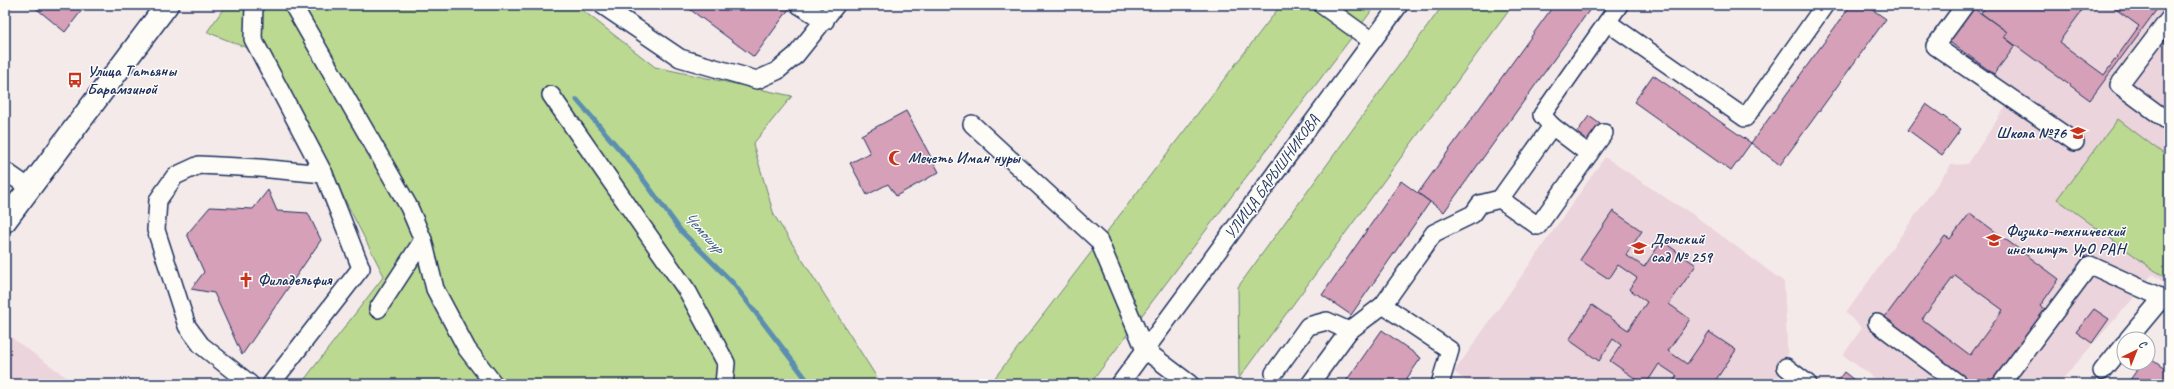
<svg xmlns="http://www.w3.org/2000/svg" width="2174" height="389" font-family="Caveat,sans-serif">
<rect width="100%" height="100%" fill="#f5eaea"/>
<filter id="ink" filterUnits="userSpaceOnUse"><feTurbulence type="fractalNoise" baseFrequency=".025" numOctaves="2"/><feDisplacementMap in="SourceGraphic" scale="8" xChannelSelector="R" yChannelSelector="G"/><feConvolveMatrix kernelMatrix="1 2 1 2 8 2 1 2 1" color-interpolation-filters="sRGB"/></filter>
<g filter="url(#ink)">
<g fill="#ebd4db">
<polygon points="1948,5 2169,5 2169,286 2152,274 2137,294 2058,384 1882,384 1843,355 1862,328 1846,313 1951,165 1968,164 2008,103 1926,46 1953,9"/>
<polygon points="1605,157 1669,200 1691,213 1784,282 1788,363 1773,384 1471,384 1454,372"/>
<polygon points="5,333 62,374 76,384 5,384"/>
</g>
<g fill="#bcd991" stroke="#6c8478">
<polygon points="226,5 576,5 655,67 792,96 753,144 774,215 881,384 301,384 384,276 272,58 207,32"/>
<polygon points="1281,5 1376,5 1090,384 990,384"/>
<polygon points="1443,5 1513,5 1239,378 1238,287"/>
<polygon points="2118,119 2169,158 2169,281 2057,199"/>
</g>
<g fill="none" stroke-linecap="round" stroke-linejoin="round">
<polyline stroke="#5b8eb0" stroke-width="5" points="577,100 632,164 681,231 733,283 810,384"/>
</g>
<g fill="#d5a0b8" stroke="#1b2f5e" fill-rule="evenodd">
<polygon points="32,5 86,5 65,32"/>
<polygon points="684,5 792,5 754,57"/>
<polygon points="1554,5 1593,5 1444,212 1418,193"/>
<polygon points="1851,5 1866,5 1886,19 1780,165 1751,143"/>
<polygon points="1987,5 2086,5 2059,42 2104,75 2139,26 2110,5 2160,5 2090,100 2004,37 2007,32 1981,13"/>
<polygon points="1972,7 2007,32 2004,37 2015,46 1994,74 1947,40"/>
<polygon points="1653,75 1751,143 1731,171 1634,102"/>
<polygon points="1926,104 1961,129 1942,155 1908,130"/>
<polygon points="906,111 939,172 896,196 888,184 867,195 850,163 870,153 861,135"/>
<polygon points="1589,116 1603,126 1587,147 1573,137"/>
<polygon points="1401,181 1430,202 1351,315 1322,295"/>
<polygon points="268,190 277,211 308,213 321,240 242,355 214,293 191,289 204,272 187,234 210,207 253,209"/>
<polygon points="1613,211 1642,231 1626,255 1644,267 1662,241 1696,265 1669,304 1690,319 1668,351 1687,364 1709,332 1736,350 1713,384 1671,384 1677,376 1659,364 1646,384 1643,384 1610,361 1621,345 1613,339 1599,361 1569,340 1592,305 1628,330 1647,302 1629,289 1637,278 1618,265 1609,279 1580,260"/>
<path d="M1970,213L2059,279L2040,306L2045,310L1990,384H1967L1882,321L1945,236L1950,239ZM1955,275L2003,310L1970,355L1922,319Z"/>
<polygon points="2094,309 2109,319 2092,343 2076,332"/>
<polygon points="1382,330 1421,358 1403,384 1344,384"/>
<polygon points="2148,357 2169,372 2169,384 2127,384 2142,363 2148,363"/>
<polygon points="1844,372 1859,384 1835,384"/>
</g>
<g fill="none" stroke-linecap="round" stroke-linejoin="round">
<g stroke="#1b2f5e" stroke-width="20">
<g id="minor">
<polyline points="254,5 253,39 324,174 361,268 271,384"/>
<polyline points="293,5 409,207 423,240 378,309"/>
<polyline points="602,5 680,58 757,80 777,71 796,55 836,5"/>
<polyline points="799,5 825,21"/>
<polyline points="1322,5 1372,41"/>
<polyline points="1965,5 1935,46 2075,142"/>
<polyline points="2169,19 2119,85 2169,122"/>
<polyline points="1607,22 1745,118 1824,6"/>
<polyline points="551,95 688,292 726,363 724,384"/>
<polyline points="972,124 1099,241 1145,350 1190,384"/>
<polyline points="1589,154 1604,133"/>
<polyline points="5,171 31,189"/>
<polyline points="1500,199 1538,226 1589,154 1552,126"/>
<polyline points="423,240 435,289 467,349 494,384"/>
<polyline points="1383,305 1450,350 1440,384"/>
<polyline points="1877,323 1959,384"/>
<polyline points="2128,339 2163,297"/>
<polyline points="1786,367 1808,384"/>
<polyline points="2102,371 2124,344"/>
<polyline points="1274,373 1308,326 1327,321 1349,331"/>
<polyline points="250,384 201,345 187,326 156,230 158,200 175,176 199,165 259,168 324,174"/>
<polyline points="1120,384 1399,5"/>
<polyline points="1310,384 1349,331 1383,305 1434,233 1473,214 1480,204 1500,199 1552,126 1542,115 1619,5"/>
<polyline points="2001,384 2090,265 2169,301"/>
</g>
</g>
<g stroke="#1b2f5e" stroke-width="25">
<polyline id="major" points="5,221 167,5"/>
</g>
<use href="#minor" stroke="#fdfcf7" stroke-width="17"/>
<use href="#major" stroke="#fdfcf7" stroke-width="22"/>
</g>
</g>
<defs>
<g id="bus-bare" transform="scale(1.2)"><path d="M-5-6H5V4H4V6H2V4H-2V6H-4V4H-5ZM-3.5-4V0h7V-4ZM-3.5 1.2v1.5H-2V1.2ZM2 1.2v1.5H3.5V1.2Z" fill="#c8321e" stroke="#fdfcf7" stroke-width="2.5" paint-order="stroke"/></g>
<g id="school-bare" transform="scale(1.2)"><path d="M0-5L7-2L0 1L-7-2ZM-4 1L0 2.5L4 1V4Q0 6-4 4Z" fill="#c8321e" stroke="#fdfcf7" stroke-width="2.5" paint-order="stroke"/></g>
<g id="mosque-bare" transform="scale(1.2)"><path d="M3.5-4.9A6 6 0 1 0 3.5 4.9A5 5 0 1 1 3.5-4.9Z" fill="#c8321e" stroke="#fdfcf7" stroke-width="2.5" paint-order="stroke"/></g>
<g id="university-bare" transform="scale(1.2)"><path d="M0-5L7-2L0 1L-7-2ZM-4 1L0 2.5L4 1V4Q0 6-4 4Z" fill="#c8321e" stroke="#fdfcf7" stroke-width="2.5" paint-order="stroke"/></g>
<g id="church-bare" transform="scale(1.2)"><path d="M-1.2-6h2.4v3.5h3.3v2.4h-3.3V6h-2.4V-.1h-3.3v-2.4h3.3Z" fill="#c8321e" stroke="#fdfcf7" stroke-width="2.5" paint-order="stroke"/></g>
</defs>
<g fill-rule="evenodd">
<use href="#bus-bare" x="75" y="80"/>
<use href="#school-bare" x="2078" y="133"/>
<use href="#mosque-bare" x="896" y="158"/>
<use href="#university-bare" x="1994" y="240"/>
<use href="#school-bare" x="1639" y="248"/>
<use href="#church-bare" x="246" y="280"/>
</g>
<g text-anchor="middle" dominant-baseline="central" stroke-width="3" stroke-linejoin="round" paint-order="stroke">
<g font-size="16" font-weight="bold" fill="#1b2f5e" stroke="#fdfcf7" text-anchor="start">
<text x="87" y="71">Улица Татьяны<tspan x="87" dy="18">Барамзиной</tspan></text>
<text x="2066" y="133" text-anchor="end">Школа №76</text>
<text x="908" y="158">Мечеть Иман нуры</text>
<text x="2006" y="231">Физико-технический<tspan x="2006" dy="18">институт УрО РАН</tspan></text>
<text x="1651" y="239">Детский<tspan x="1651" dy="18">сад № 259</tspan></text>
<text x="258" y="280">Филадельфия</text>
</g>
<g font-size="16" fill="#1b2f5e" stroke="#fdfcf7">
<text transform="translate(1272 177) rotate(-54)">УЛИЦА БАРЫШНИКОВА</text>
</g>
<g font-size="17" font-style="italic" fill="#3b5e87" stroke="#fdfcf7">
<text transform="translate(704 232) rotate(47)">Чемошур</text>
</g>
</g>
<rect width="2174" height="389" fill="none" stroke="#fdfcf7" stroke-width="20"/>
<rect x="10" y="10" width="2154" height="369" fill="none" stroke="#1b2f5e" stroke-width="1.5" filter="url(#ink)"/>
<g transform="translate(2136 351) rotate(43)"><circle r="19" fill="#fdfcf7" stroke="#a3aaba"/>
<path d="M0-3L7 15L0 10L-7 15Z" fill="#c8321e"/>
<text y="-6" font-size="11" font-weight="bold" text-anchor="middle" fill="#1b2f5e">С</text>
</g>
</svg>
